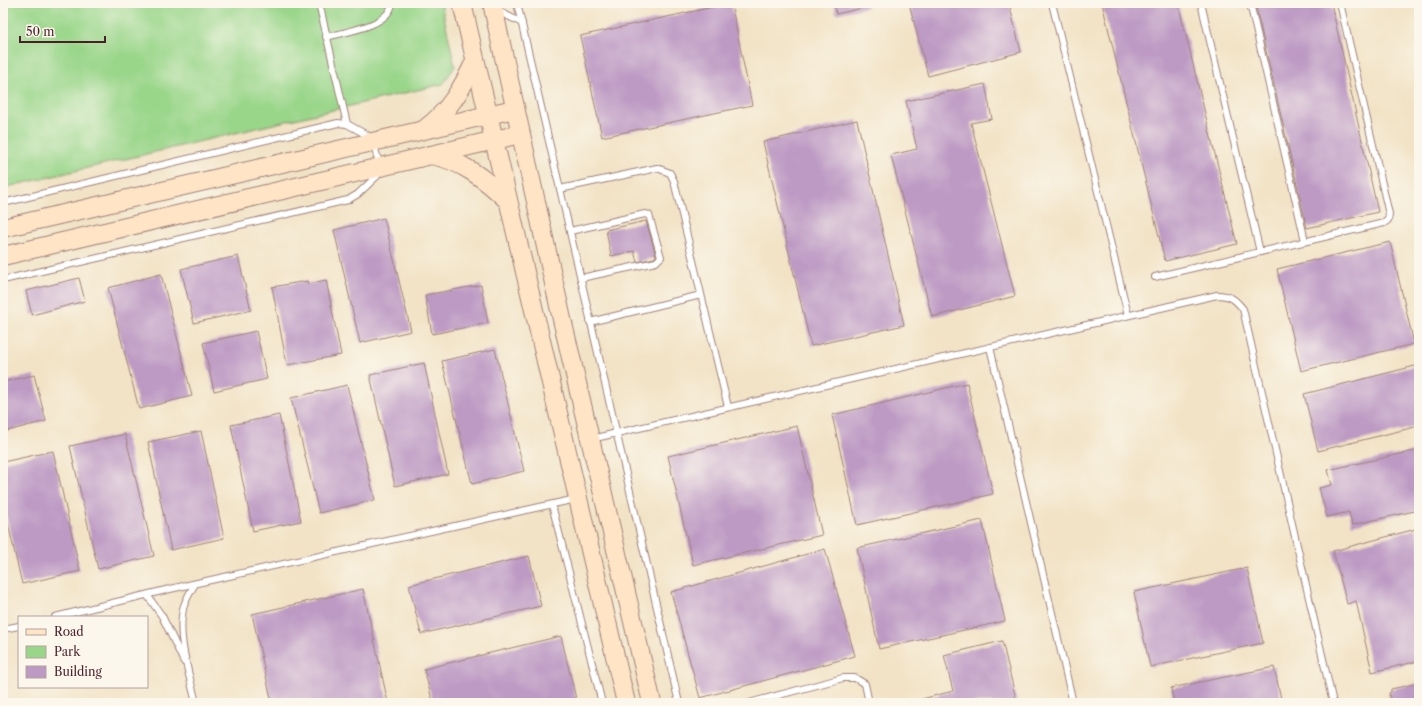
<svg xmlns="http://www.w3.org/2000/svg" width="1422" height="706" font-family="'Libre Caslon Text',serif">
<rect width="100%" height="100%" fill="#fbf7ec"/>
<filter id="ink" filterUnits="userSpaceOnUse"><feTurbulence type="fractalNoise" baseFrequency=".025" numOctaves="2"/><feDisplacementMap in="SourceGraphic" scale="8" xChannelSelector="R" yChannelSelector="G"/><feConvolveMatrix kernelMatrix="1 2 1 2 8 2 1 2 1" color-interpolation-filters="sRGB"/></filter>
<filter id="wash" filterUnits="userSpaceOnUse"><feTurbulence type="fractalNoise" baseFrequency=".012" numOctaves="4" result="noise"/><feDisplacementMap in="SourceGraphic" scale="16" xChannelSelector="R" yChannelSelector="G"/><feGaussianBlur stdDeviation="0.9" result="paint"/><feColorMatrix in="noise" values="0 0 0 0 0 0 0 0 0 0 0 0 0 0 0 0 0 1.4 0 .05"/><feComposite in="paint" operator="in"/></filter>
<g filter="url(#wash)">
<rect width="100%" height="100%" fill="#f2e3c6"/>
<polygon fill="#9ad68a" stroke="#727a5a" points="3,3 441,3 455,66 443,84 3,188"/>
<g id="blocks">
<g fill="#bd9ac4">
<polygon points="731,3 752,105 602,137 580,36"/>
<polygon points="834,3 867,3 867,7 836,14"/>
<polygon points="909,3 1009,3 1021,52 928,76"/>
<polygon points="1102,3 1178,3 1237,244 1165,261"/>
<polygon points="1255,3 1331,3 1378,212 1307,228"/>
<polygon points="985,84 992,119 971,123 1015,296 932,317 891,155 917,149 906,101"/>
<polygon points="857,120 904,325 811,346 763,142"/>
<polygon points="384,218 411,331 360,343 334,230"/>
<polygon points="646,221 656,256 654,258 637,262 634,251 611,256 606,230"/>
<polygon points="1390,242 1414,344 1301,371 1277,269"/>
<polygon points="238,256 251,310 194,323 181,269"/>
<polygon points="161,274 192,396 139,409 108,288"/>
<polygon points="79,278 85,301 32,315 26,291"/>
<polygon points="326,280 341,355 287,365 272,287 307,281 308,284"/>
<polygon points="481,285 488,323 432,334 425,295"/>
<polygon points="256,331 267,379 214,391 203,343"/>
<polygon points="495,349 524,471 472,484 442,361"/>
<polygon points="424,363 448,474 395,486 370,375"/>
<polygon points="1419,365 1419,426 1318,451 1304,394"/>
<polygon points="34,375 46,421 3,432 3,382"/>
<polygon points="967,383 993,494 857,525 832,415"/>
<polygon points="347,385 375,500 319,513 291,398"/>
<polygon points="279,415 301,521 253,531 231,425"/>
<polygon points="797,426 822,535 693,565 668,456"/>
<polygon points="201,431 224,538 171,550 148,442"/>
<polygon points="125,434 154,556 98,569 70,446"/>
<polygon points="1419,450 1419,510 1352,525 1349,512 1327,517 1319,488 1332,485 1328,470"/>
<polygon points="53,451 80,571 22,584 3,502 3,462"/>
<polygon points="982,520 1005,621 879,649 857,548"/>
<polygon points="1416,529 1419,542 1419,661 1372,672 1356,601 1347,604 1333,551"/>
<polygon points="825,549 855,656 700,698 671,592"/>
<polygon points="529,556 541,606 421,634 409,585"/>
<polygon points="1247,568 1263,643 1150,667 1134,592"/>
<polygon points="363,589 388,703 272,703 252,614"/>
<polygon points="561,636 577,703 433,703 424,669"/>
<polygon points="1002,641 1017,703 919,703 918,700 953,691 944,655"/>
<polygon points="1274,667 1282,703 1174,703 1171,688"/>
<polygon points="1419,683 1419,703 1391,703 1389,693 1391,692 1391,689"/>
</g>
</g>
</g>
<g filter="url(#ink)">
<use href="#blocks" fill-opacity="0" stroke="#9e8178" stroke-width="1"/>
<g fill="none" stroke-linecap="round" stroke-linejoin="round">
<g stroke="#9e8178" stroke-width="8">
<g id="lane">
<polyline points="319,3 347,124"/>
<polyline points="517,3 679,703"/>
<polyline points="1052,3 1128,315"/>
<polyline points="1250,3 1305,241"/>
<polyline points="496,10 522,23"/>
<path d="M326,37C345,32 390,26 392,3"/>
<polyline points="560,189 657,168 670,173 674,181 728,407"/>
<polyline points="3,203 338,123 347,124 367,135 373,141 380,167 378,175 358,194 348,200 3,280"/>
<polyline points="570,231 645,214 649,215 661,257 656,262 581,278"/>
<polyline points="1260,252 1384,223 1388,220 1389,214 1340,3"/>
<polyline points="1155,277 1260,252 1201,3"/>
<polyline points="590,322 701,295"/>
<polyline points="990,347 1073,703"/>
<path d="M591,439L1217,295C1230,295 1235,299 1243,309L1333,703"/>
<polyline points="552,505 602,703"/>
<path d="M195,584C191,591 185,600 183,609C177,639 189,673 196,703"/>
<polyline points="147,595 162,616 184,662"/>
<polyline points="55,617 170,589 576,499"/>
<polyline points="3,629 19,626"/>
<polyline points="749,703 843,678 855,678 865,684 869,703"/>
</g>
</g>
<g stroke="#9e8178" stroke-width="20">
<g id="secondary">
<polyline points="462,3 626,703"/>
<polyline points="492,3 561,315 652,703"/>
<path d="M426,128C449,111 463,87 475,61"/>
<path d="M431,155C461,160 485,179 507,200"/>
<polyline points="3,228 514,109"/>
<polyline points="3,256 520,134"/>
</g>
</g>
<use href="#lane" stroke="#fff" stroke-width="6"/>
<use href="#secondary" stroke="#ffe4c6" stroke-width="18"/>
</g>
</g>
<rect width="1422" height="706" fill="none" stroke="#fbf7ec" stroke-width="16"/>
<rect x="18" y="616" width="130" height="72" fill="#fbf7ec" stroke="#b4a19f"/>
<rect x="26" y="629" width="20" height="6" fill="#ffe4c6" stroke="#b4a19f"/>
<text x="54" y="636" font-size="12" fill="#4a1f2b">Road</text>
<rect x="26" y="646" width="20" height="12" fill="#9ad68a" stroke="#b4a19f"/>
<text x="54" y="656" font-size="12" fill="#4a1f2b">Park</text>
<rect x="26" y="666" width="20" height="12" fill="#bd9ac4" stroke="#b4a19f"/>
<text x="54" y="676" font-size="12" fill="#4a1f2b">Building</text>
<path d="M20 36v6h85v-6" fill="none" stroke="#4a1f2b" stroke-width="2"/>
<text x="26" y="36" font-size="12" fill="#4a1f2b" stroke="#fbf7ec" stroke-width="3" paint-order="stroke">50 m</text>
</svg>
